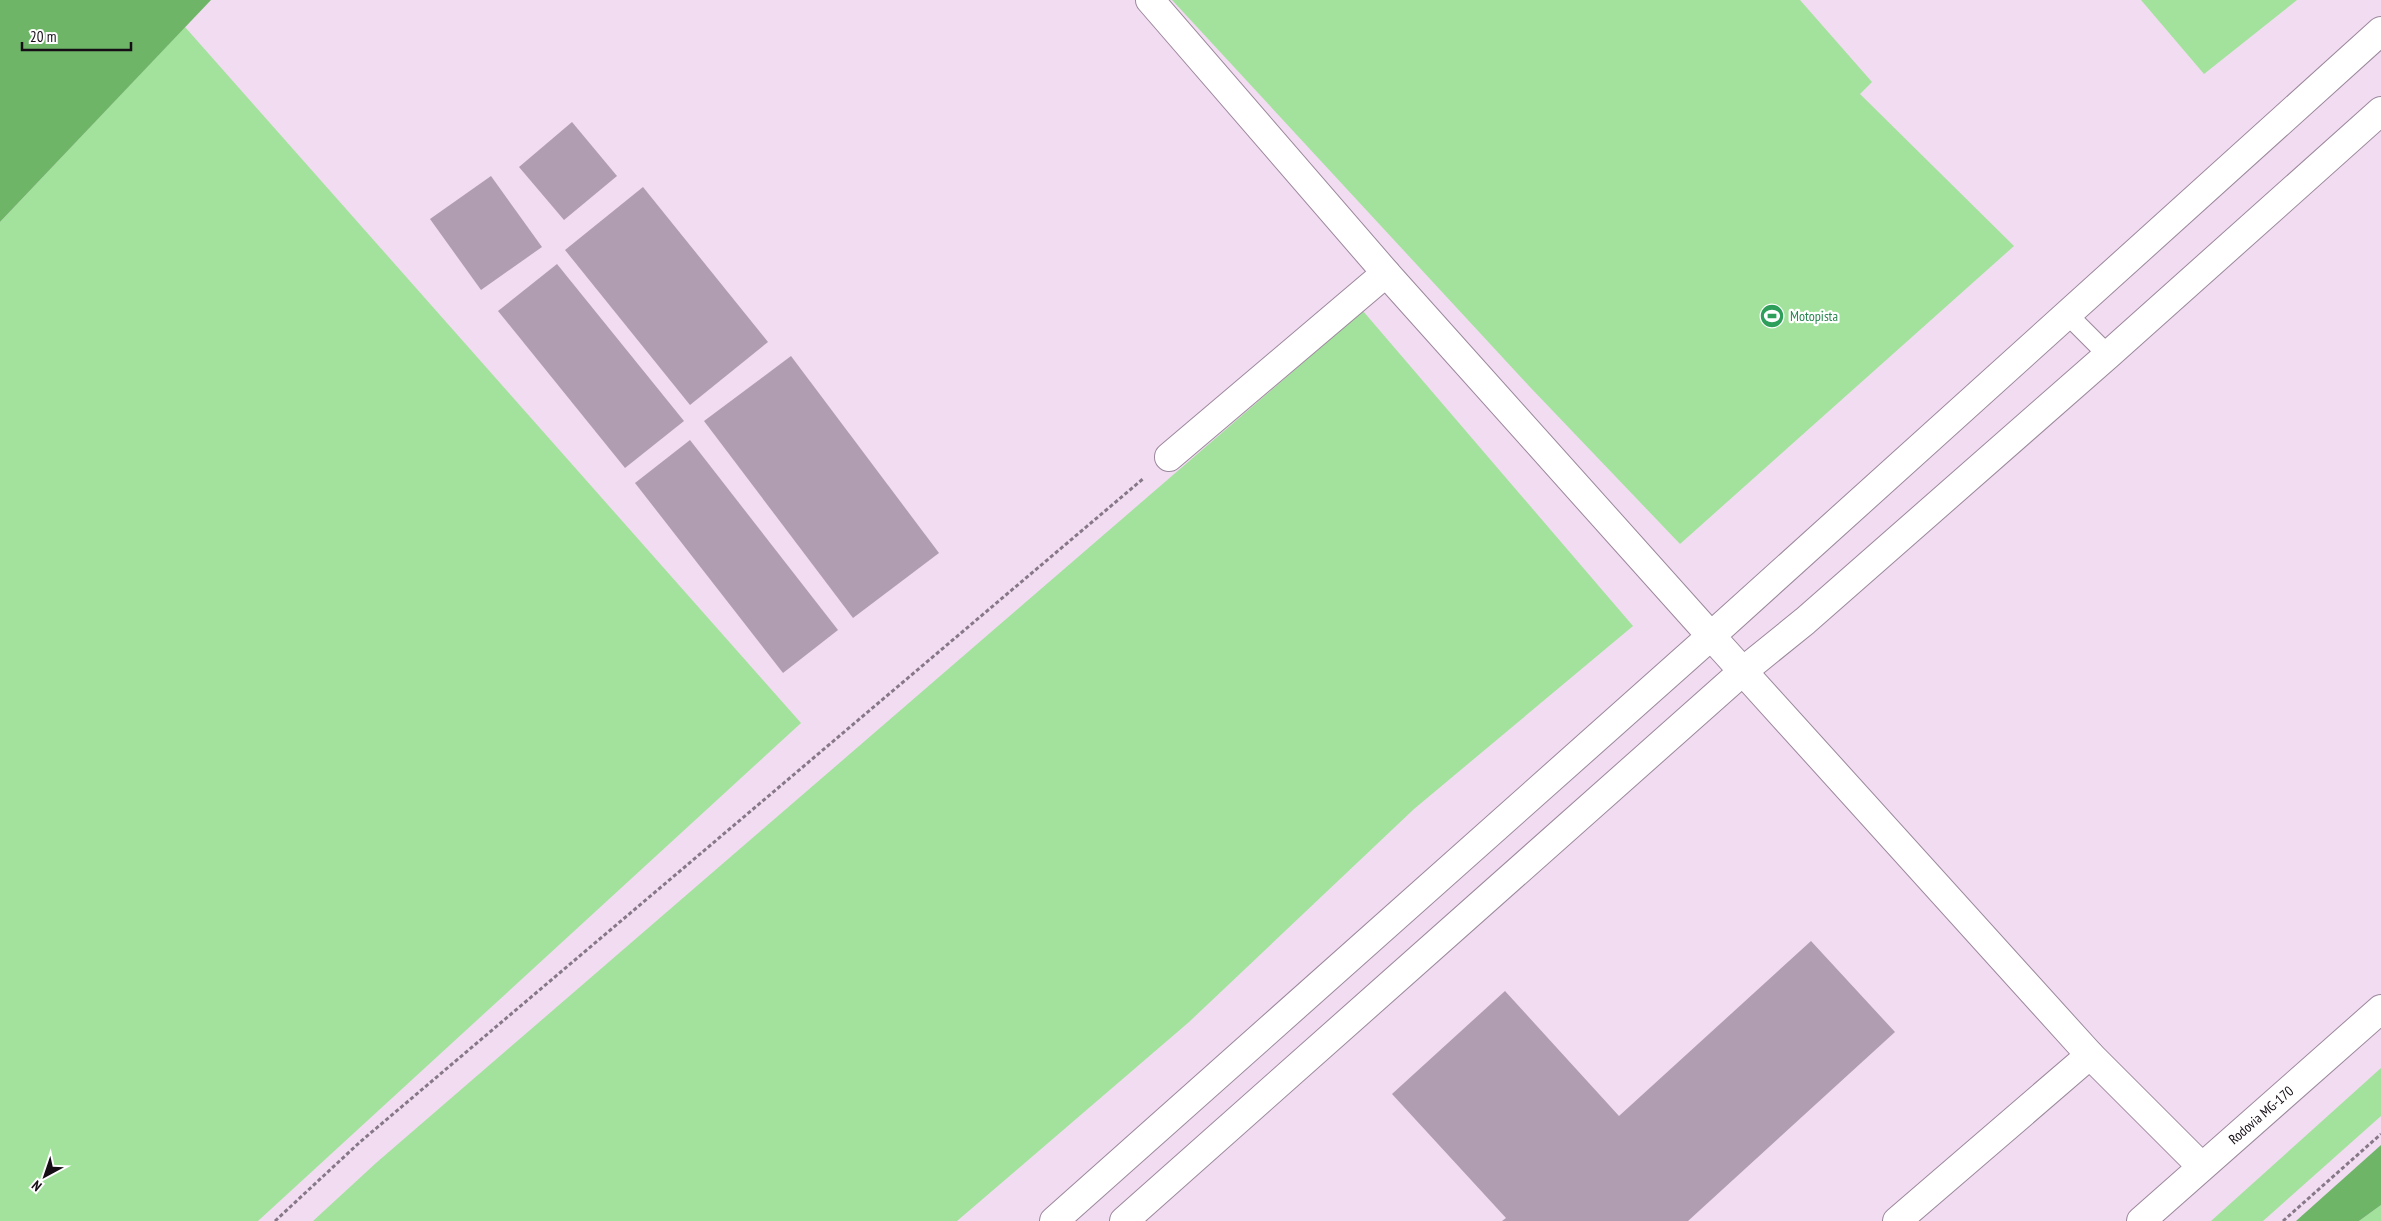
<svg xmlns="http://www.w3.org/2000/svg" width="2381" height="1221" font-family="'PT Sans Narrow',sans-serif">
<rect width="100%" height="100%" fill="#f1dcf1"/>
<g fill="#a3e29c">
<polygon points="1172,0 1800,0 1872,82 1860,94 2014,246 1680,544 1529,386"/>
<polygon points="2141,0 2297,0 2204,74"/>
<polygon points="185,27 801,723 258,1221 0,1221 0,222"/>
<polygon points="1363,311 1633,626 1414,809 1189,1022 957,1221 313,1221 376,1163"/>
<polygon points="2381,1068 2381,1116 2263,1221 2211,1221"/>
<polygon points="2381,1205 2381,1221 2359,1221"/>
</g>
<g fill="#6fb568">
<polygon points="0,0 211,0 0,222"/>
<polygon points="2381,1145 2381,1205 2359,1221 2296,1221"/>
</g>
<g fill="#b19db1">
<polygon points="572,122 617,176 564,220 519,167"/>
<polygon points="491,176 542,247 481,290 430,219"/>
<polygon points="643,187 768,342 690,405 565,250"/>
<polygon points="557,264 684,421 625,468 498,311"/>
<polygon points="791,356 939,553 853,618 704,421"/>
<polygon points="690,440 838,630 783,673 635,483"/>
<polygon points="1811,941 1895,1032 1688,1221 1502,1221 1506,1218 1392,1094 1505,991 1619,1116"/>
</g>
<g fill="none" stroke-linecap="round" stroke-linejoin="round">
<g stroke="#9c889c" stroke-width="21">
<polyline id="service" points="2067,314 2108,355"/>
</g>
<g stroke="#9c889c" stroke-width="30">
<g id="minor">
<polyline points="1169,457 1386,273"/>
<polyline points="1054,1221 1711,636 1386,273 1150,0"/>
<polyline points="1124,1221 1742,672"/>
<polyline points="1897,1221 2090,1055"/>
</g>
</g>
<g stroke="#9c889c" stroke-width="30">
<g id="tertiary">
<polyline points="1742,672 1805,621 2108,355 2381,111"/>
<polyline points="2201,1166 2090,1055 1711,636 2381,31"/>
</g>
</g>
<g stroke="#9c889c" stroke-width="30">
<polyline id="primary" points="2141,1221 2381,1009"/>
</g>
<g stroke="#877887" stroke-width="3" stroke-dasharray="4 2.5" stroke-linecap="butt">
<polyline points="275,1221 360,1142 1144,478"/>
<polyline points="2283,1221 2381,1134"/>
</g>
<use href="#service" stroke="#fff" stroke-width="19"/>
<use href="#minor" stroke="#fff" stroke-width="28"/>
<use href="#tertiary" stroke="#fff" stroke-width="28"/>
<use href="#primary" stroke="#fff" stroke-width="28"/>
</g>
<defs>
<g id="stadium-disc" transform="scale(1.25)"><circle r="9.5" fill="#2e9e5b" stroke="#fff"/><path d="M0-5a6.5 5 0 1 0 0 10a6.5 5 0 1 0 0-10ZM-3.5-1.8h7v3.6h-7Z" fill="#fff"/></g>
</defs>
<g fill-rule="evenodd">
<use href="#stadium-disc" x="1772" y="316"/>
</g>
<g text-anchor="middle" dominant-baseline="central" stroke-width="4.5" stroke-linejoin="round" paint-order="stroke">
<g font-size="14" fill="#27864d" stroke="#fff" text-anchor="start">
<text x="1790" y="316">Motopista</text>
</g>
<g font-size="14" fill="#150e15" stroke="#fff">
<text transform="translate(2261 1115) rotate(-41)">Rodovia MG-170</text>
</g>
</g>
<g transform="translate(45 1176) rotate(220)" stroke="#ffffff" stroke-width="4" paint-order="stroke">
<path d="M0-4L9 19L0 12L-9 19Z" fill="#150e15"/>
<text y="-8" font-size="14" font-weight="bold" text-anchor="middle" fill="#150e15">N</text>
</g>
<path d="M22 42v8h109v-8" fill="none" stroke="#150e15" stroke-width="2.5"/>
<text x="30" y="42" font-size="15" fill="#150e15" stroke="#ffffff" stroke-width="4" paint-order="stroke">20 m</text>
</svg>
